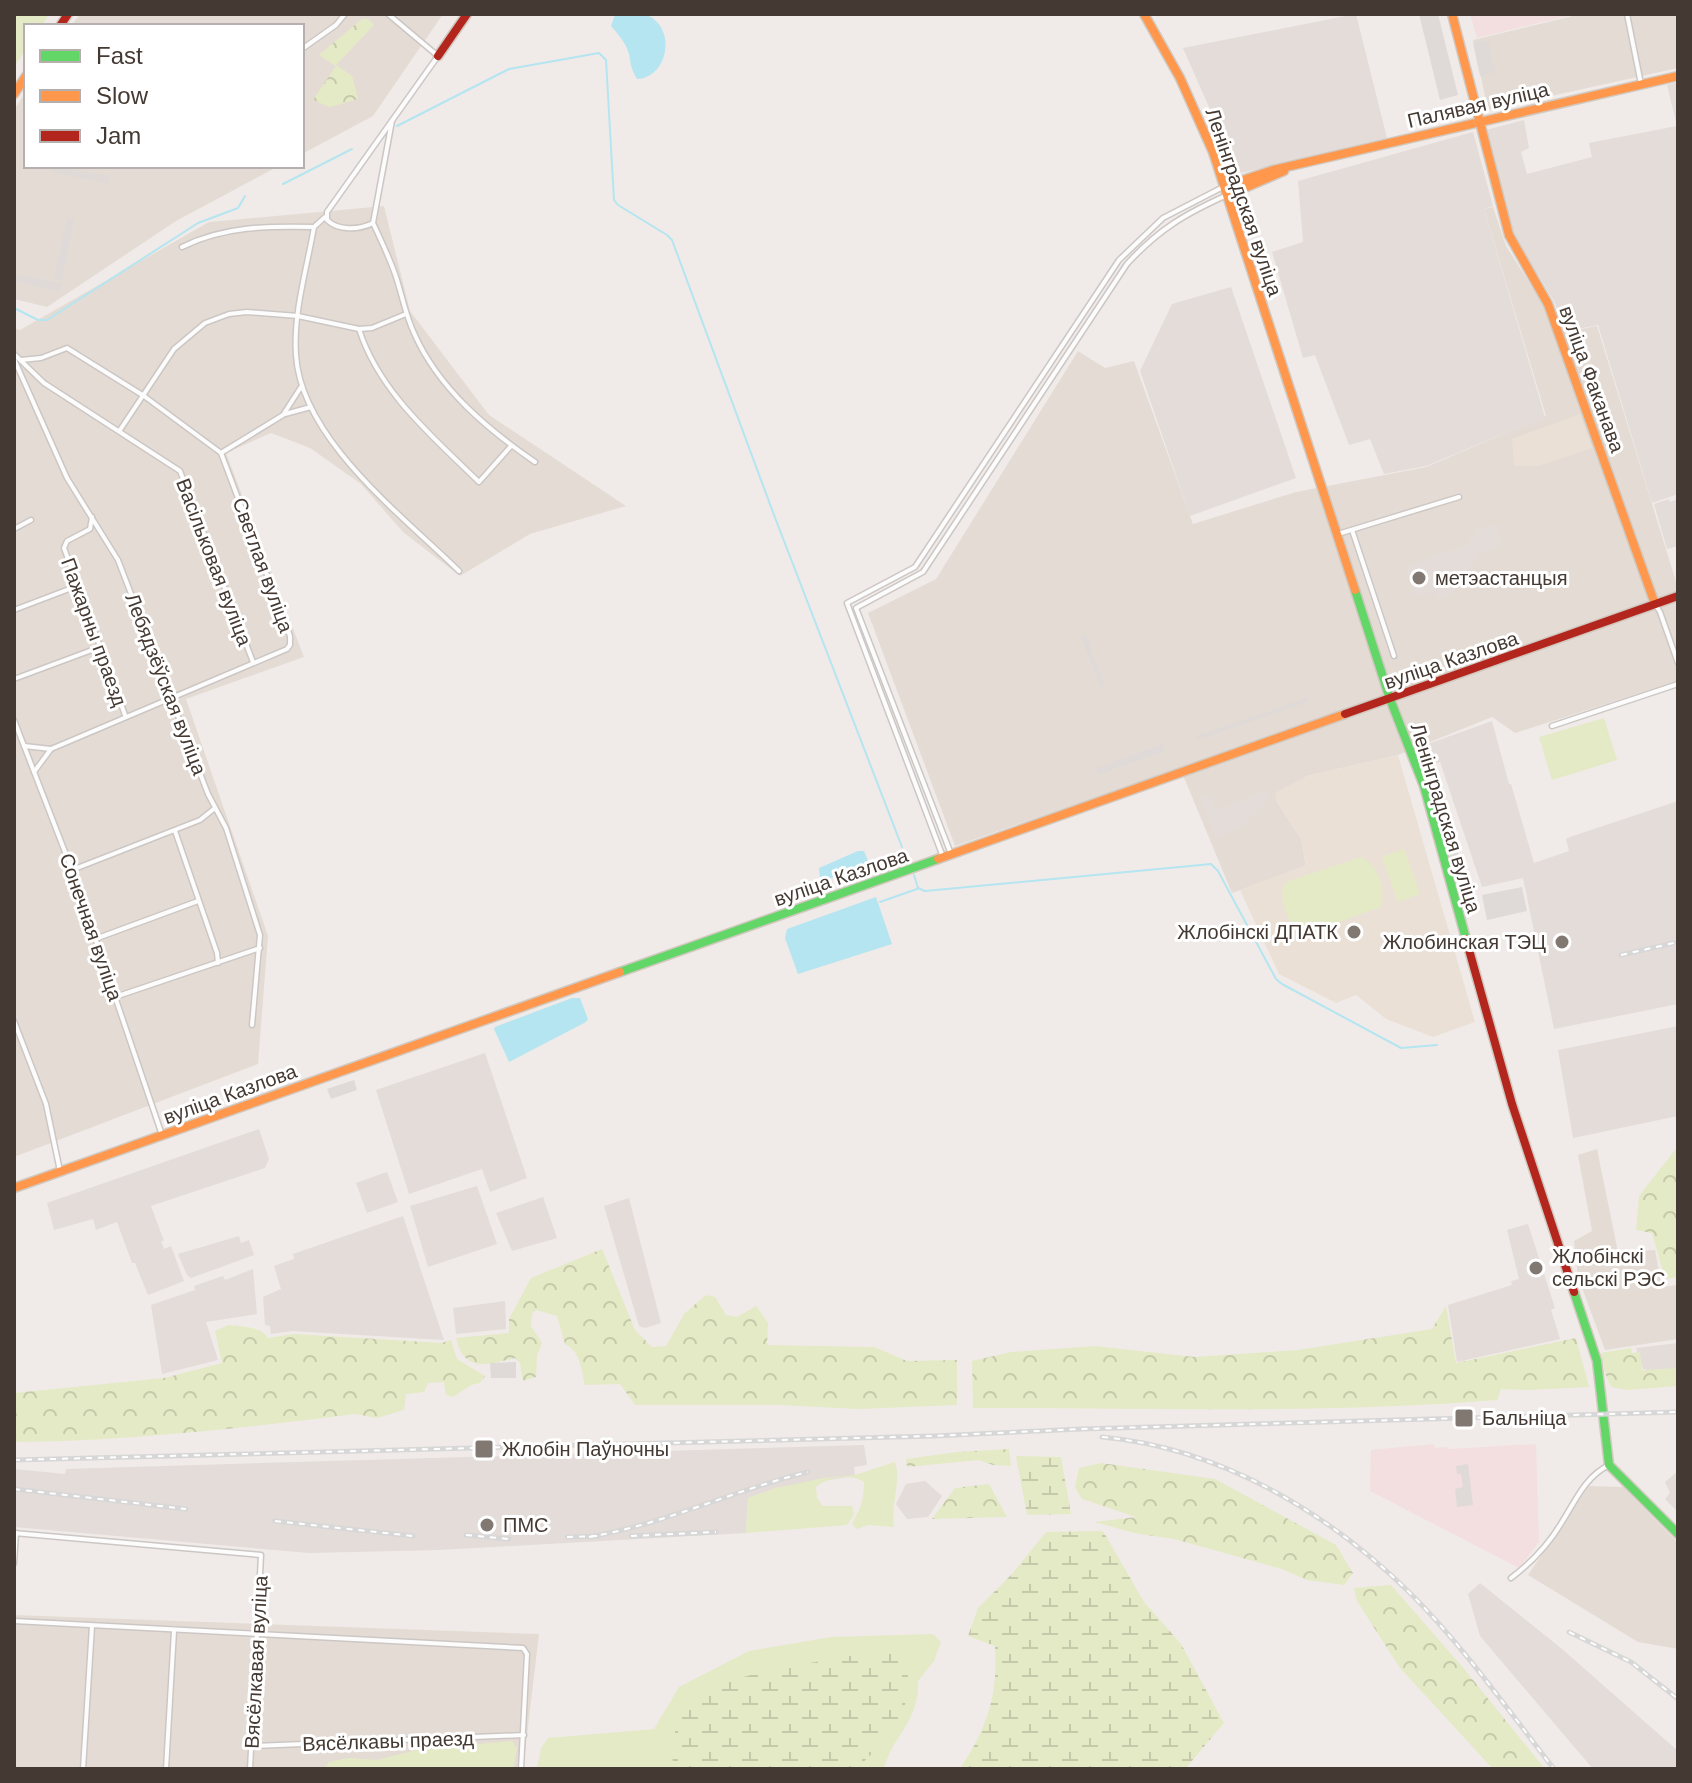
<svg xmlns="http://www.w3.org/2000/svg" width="1692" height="1783" font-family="Helvetica,sans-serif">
<defs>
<pattern id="forest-crowns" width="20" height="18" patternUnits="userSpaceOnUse" patternTransform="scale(2)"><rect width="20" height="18" fill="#e4eac5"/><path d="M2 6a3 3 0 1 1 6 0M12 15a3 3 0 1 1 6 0" fill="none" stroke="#c5c9aa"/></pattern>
<pattern id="wetland-marsh" width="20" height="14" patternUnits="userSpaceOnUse" patternTransform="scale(2)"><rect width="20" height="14" fill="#e4eac5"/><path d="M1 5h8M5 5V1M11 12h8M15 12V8" fill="none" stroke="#c5c9aa"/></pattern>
</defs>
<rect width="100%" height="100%" fill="#f0ebe8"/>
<g fill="#e4dcd4">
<polygon points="80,14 443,14 373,116 302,154 302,26 71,26"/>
<polygon points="1581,14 1678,14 1678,68 1488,110 1473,40"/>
<polygon points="26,92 26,166 279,166 176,221 47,307 14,299 14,110"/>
<polygon points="384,206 410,311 489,415 626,506 530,534 460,576 403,532 361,484 310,448 271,433 226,453 304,657 186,699 268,936 258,1064 14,1157 14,328 20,330 209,222"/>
<polygon points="1493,207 1506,246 1545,307 1555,334 1597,326 1678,588 1678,681 1515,733 1492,717 1398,755 1307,776 1277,802 1301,839 1306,866 1232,893 1180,768 955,846 868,613 936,579 1078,351 1105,368 1134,361 1193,524 1296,492 1426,467 1546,416 1484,209"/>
<polygon points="1597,1149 1618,1252 1655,1250 1662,1287 1678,1285 1678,1339 1605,1350 1578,1277 1574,1241 1592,1231 1578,1155"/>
<polygon points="1589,1486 1623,1487 1678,1543 1678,1649 1638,1642 1528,1575"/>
<polygon points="14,1615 539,1634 523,1769 14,1769"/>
</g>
<g fill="#e3dcd9">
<polygon points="1356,14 1387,138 1241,173 1223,139 1183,48"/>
<polygon points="1678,82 1678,494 1652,503 1598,325 1563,332 1555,303 1511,230 1486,130 1524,120 1529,148 1521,152 1527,174 1592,157 1589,143 1677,126 1667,85"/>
<polygon points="1473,132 1493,206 1484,209 1545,417 1426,466 1384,474 1370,439 1349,445 1315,355 1303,358 1272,252 1303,242 1298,181"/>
<polygon points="1231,287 1296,478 1190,516 1140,371 1172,304"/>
<polygon points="1669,499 1670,502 1678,499 1678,546 1667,549 1654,504"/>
<polygon points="1496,525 1501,544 1478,553 1451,594 1437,598 1435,591 1416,596 1406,567 1466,545 1479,528"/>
<polygon points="1492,721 1509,784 1511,784 1534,863 1569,851 1566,839 1570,837 1678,801 1678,1004 1554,1029 1523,878 1482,887 1440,762 1430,765 1425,745"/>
<polygon points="1265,791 1268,796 1262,806 1245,825 1215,837 1201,796 1209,795 1217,810"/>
<polygon points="1678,1026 1678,1116 1573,1138 1558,1050"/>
<polygon points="485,1053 527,1178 490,1192 482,1169 409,1194 376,1090"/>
<polygon points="259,1129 269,1159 265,1168 151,1206 164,1241 161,1241 164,1249 171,1246 184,1281 148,1295 135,1263 132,1263 117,1222 96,1230 93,1219 54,1230 47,1203"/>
<polygon points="387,1172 398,1202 367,1213 356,1183"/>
<polygon points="477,1186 497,1244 428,1267 410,1206"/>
<polygon points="543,1197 557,1238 512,1251 496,1213"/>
<polygon points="629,1198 661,1323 645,1328 639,1326 604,1206"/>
<polygon points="403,1216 444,1340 292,1331 271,1334 270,1326 265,1325 263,1297 281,1289 274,1266 294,1259 293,1254"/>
<polygon points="1528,1224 1555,1308 1551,1310 1560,1339 1457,1362 1448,1305 1512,1285 1511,1281 1519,1279 1507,1230"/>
<polygon points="239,1236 241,1243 249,1240 254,1255 191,1278 187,1275 178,1254"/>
<polygon points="253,1269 257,1314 206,1322 218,1360 162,1374 151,1305 195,1290 194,1286 223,1276 225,1280"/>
<polygon points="505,1301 506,1329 456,1334 453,1308"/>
<polygon points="1678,1343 1678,1377 1643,1369 1636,1348"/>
<polygon points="864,1445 867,1465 854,1467 855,1476 776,1488 748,1498 746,1533 439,1550 309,1553 14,1527 14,1469 65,1474 66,1469"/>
<polygon points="1678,1471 1678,1512 1665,1499 1670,1493 1665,1482"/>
<polygon points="925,1481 942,1496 928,1517 907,1519 896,1504 906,1484"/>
<polygon points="1480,1583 1562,1649 1678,1751 1678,1769 1593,1769 1480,1636 1468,1594"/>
</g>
<g fill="#ebe0d6">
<polygon points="1580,414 1592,448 1539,466 1514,466 1512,439"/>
<polygon points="1398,755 1475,1022 1433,1037 1386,1019 1356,995 1336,1003 1279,974 1240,890 1306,865 1301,839 1277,802 1275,793 1307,776"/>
</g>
<g fill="#f3dfdf">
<polygon points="1470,14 1576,14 1477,38"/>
<polygon points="1434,1444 1435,1448 1448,1447 1449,1449 1536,1444 1539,1542 1519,1568 1370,1491 1371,1450"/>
</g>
<g fill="#e4eac5">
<polygon points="14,14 48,16 42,26 26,26 26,49 14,67"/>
<polygon points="1604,718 1617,760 1552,780 1539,737"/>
<polygon points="1404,849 1420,894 1398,902 1382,857"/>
<path d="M1362,857C1378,867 1386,889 1381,907L1302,935L1297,933C1289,919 1276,896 1286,882Z"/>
<path d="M895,1462C902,1481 890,1504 894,1527L868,1525L857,1529L852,1524C861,1505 863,1506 864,1482C850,1473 828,1477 816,1487L817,1498L823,1506H852L854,1515L847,1525L746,1533L748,1498L776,1488L823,1478L855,1475Z"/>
<path d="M933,1634L941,1642L934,1661L918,1681C920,1721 892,1736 884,1769H537L541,1748L548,1738L654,1729L679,1687L749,1651L831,1637Z"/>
<polygon points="512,1741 517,1749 513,1769 324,1769 329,1762 347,1758 377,1760 421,1749"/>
</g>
<g fill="url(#forest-crowns)">
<polygon points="362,19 368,19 374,25 336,65 352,76 358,99 330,107 313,100 336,66 319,55"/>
<polygon points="1678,1146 1678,1277 1665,1279 1652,1233 1636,1230 1639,1196"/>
<path d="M602,1249L635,1330L652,1347L666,1346L684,1314L706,1295L715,1297L726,1315L737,1317L756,1306L768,1323L767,1345L874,1347L907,1361L957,1360V1405L859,1409L779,1405H635L620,1384L585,1385C581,1369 581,1352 565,1344L557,1316L536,1310L532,1314L531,1326L542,1343L537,1356L536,1377L523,1381L520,1363L515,1358C487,1365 464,1373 456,1338L509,1333V1319L531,1278Z"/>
<path d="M1446,1306L1456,1363L1576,1338L1589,1387L1529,1390L1501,1389L1497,1400C1323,1414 1148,1408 973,1408L972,1361L1011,1352L1095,1346L1194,1357L1298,1350L1432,1329Z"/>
<path d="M228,1325C242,1327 261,1326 268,1338L294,1334L441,1343L451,1340L457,1359L485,1376L480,1383L471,1385L453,1397L446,1395L444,1382L428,1383L424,1392L406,1394L404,1410L377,1418L355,1414C242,1428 129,1441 14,1442V1393L164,1378L222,1363L215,1331Z"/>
<polygon points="1631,1348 1632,1353 1640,1352 1642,1370 1678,1368 1678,1386 1627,1390 1611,1387 1605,1373 1601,1353"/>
<polygon points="1009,1449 1011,1466 993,1465 979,1460 907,1467 906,1459 957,1452"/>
<polygon points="1101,1463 1215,1479 1336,1545 1353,1573 1344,1585 1307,1580 1282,1569 1174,1539 1134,1533 1095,1522 1136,1517 1082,1499 1075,1487 1079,1468"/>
<polygon points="989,1484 1007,1517 932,1519 955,1488"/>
<polygon points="1391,1585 1465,1670 1545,1769 1493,1769 1400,1668 1357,1601 1354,1588"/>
</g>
<g fill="url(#wetland-marsh)">
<polygon points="1016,1456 1061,1457 1071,1514 1027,1515"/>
<path d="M1103,1531L1144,1602L1181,1644L1224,1723L1185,1769H960C987,1728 998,1696 995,1646L968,1636L978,1608L1012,1574L1046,1532Z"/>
<path d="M872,1651L900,1655C903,1664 910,1676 909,1685C907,1719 879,1748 856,1769H675C670,1755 672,1747 675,1733C677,1721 687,1703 697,1697C745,1667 817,1665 872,1651Z"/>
</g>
<g fill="#dfdad7">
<polygon points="1419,14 1438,14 1458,95 1440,100"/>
<polygon points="1488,40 1495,72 1480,76 1473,43"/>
<polygon points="52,166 110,176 109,184 51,172"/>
<polygon points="67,218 74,220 62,281 54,279"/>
<polygon points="14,274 62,283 60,292 14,281"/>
<polygon points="1086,634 1105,686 1100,688 1081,636"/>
<polygon points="1307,698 1308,702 1197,740 1195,736"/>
<polygon points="1163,744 1165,751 1098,775 1095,768"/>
<polygon points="1436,774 1460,861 1450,864 1426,777"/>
<polygon points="1522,887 1527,911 1487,920 1482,895"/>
<polygon points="354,1080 357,1090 331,1099 327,1089"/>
<polygon points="516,1362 516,1378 491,1378 490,1363"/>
<polygon points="1468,1464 1473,1505 1457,1507 1455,1489 1463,1487 1461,1474 1457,1474 1456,1466"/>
</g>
<g fill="#b4e5f0">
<path d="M618,14C625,14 637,12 644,14C678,25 669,78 637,79C631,69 631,65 629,54C626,43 618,34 611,26L614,17Z"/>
<polygon points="858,851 864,851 869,863 868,868 823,880 820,878 819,868"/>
<polygon points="876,897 892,944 798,974 785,938 787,929"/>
<polygon points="572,998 580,998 588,1019 586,1022 509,1062 494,1029 495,1027"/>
</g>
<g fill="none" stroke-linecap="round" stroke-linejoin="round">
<g stroke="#b4e5f0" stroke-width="2">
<polyline points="397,126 509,69 599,53 606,60 614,200 618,205 667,235 672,240 774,515 902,847"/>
<polyline points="283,184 352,149"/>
<polyline points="14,308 38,320 47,320 198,223 238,208 245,196"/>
<polyline points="914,875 918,888 925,891 1211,864 1218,871 1276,979 1282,984 1401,1048 1437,1045"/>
<polyline points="880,902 917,889"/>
</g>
<g stroke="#ccc7c4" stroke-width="7">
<g id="street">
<path d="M388,14L438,56L327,212V220C338,231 359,230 373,223L392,121"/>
<polyline points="1627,14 1641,84"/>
<polyline points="302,49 336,25 345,14"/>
<path d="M373,223C381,240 389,257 395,274C402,294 405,314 414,333C438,388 487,429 535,462"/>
<path d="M314,227C307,268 293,313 296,355C301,439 402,515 459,571"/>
<polyline points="314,227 325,217"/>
<path d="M182,247C224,226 268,226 314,227"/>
<path d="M359,329C379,392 433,437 479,482L511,446"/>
<polyline points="14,354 44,383 180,471 253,662"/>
<polyline points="14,359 67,478 118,560 208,794 226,828 260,935 252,1025"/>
<polyline points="21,360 41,358 67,348 144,396 221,453 290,636 290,645 287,649 51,749 24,746"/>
<polyline points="285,414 311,407"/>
<polyline points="120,430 174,349 205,323 229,314 247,312 298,316 359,329 372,328 406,314"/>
<polyline points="221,453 283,415 301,387"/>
<polyline points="92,517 90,529 67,541 64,548 125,715"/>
<polyline points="14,529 31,520"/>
<polyline points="1352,530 1394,656"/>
<polyline points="1338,534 1459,497"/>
<polyline points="1655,604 1660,612 1678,663"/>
<polyline points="14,610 77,586"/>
<polyline points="14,679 100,647"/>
<polyline points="14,720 72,870 162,1135"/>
<polyline points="1552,726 1678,684"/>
<polyline points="34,772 51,749"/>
<polyline points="175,831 217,953 218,963"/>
<path d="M951,854L856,608L923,572L1127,264C1159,229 1185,214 1227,195"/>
<polyline points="943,857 847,603 915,567 1119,260 1163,218 1223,187"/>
<polyline points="72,870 200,820 215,808"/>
<polyline points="95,939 198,901"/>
<polyline points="115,997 260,948"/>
<polyline points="14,1021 46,1104 60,1171"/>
<polyline points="14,1533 261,1555 250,1769"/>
<polyline points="14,1563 16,1533"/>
<path d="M1511,1578C1531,1563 1549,1544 1562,1522C1576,1500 1585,1477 1609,1465"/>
<polyline points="14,1621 523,1648 527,1654 521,1769"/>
<polyline points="252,1746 524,1735"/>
<polyline points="83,1769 92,1626"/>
<polyline points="166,1769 174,1631"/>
</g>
</g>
<g stroke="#d1c8bf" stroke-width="11">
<g id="fast">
<polyline points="1355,590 1390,699 1424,786 1466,939"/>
<polyline points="620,972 938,859"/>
<polyline points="1574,1292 1597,1361 1609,1465 1678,1534"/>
</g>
</g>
<g stroke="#d1c8bf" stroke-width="11">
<g id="slow">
<polyline points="1144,14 1180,78 1213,152 1355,590"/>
<polyline points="1452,14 1509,235 1548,304 1655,604"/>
<polyline points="14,94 26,76"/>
<polyline points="1225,186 1273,170 1678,76"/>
<polyline points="1228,195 1284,171"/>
<polyline points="938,859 1345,714"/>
<polyline points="14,1188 620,972"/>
</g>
</g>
<g stroke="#d1c8bf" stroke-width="11">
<g id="jam">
<polyline points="60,26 68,14"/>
<polyline points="438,56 467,14"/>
<polyline points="1345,714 1678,596"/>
<polyline points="1466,939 1512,1104 1574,1292"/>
</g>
</g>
<use href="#street" stroke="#fdfcfc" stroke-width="4"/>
<use href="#fast" stroke="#63d668" stroke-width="8"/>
<use href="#slow" stroke="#ff974d" stroke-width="8"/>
<use href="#jam" stroke="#b3261e" stroke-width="8"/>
<g stroke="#d8d7d7" stroke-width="5">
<g id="rail">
<polyline points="1621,955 1678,942"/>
<path d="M1102,1437C1220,1448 1328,1512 1411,1594C1464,1647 1508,1710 1554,1769"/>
<polyline points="14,1460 934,1436 1081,1429 1678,1412"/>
<polyline points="14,1489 186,1509"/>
<polyline points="275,1521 413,1536"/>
<polyline points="466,1535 509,1539"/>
<polyline points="631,1536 716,1532"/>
<polyline points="567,1537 599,1536"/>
<path d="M589,1537C666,1524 733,1490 808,1472"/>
<polyline points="1569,1632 1631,1662 1678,1699"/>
</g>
</g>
<use href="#rail" stroke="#fff" stroke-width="2" stroke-dasharray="6" stroke-linecap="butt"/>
</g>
<g fill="#817872" stroke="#fff" stroke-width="3">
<circle cx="1419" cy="578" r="8"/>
<circle cx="1354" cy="932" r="8"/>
<circle cx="1562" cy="942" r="8"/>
<circle cx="1536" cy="1268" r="8"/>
<rect x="1454" y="1408" width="20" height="20" rx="4"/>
<rect x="474" y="1439" width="20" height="20" rx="4"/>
<circle cx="487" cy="1525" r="8"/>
</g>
<g text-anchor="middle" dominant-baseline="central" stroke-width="6" stroke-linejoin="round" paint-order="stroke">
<g font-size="20" fill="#453a33" stroke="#fff">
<text transform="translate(1478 105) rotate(-13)">Палявая вуліца</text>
<text transform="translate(1244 202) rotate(71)">Ленінградская вуліца</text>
<text transform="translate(1592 379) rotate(70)">вуліца Факанава</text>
<text transform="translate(214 562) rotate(69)">Васільковая вуліца</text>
<text transform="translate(263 565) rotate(70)">Светлая вуліца</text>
<text transform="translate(94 632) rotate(70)">Пажарны праезд</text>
<text transform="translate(1451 660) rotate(-19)">вуліца Казлова</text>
<text transform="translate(166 684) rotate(69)">Лебядзёўская вуліца</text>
<text transform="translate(1446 818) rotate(73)">Ленінградская вуліца</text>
<text transform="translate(841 877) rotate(-19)">вуліца Казлова</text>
<text transform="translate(91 927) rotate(71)">Сонечная вуліца</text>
<text transform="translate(230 1094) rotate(-20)">вуліца Казлова</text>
<text transform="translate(256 1662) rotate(-87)">Вясёлкавая вуліца</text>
<text transform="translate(388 1741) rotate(-2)">Вясёлкавы праезд</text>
</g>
<g font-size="20" fill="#453a33" stroke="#fff" text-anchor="start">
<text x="1435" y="578">метэастанцыя</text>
<text x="1338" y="932" text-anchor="end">Жлобінскі ДПАТК</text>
<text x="1546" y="942" text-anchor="end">Жлобинская ТЭЦ</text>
<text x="1552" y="1256">Жлобінскі<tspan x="1552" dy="23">сельскі РЭС</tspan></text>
<text x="1482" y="1418">Бальніца</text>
<text x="502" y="1449">Жлобін Паўночны</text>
<text x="503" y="1525">ПМС</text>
</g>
</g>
<rect width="1692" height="1783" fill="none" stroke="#453a33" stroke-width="32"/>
<rect x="24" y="24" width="280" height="144" fill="#ffffff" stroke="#b5b0ad" stroke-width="2"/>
<rect x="40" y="50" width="40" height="12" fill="#63d668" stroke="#b5b0ad" stroke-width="2"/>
<text x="96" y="64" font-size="24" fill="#453a33">Fast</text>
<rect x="40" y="90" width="40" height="12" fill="#ff974d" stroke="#b5b0ad" stroke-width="2"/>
<text x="96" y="104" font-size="24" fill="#453a33">Slow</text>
<rect x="40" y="130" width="40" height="12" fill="#b3261e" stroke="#b5b0ad" stroke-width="2"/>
<text x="96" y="144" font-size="24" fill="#453a33">Jam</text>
</svg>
